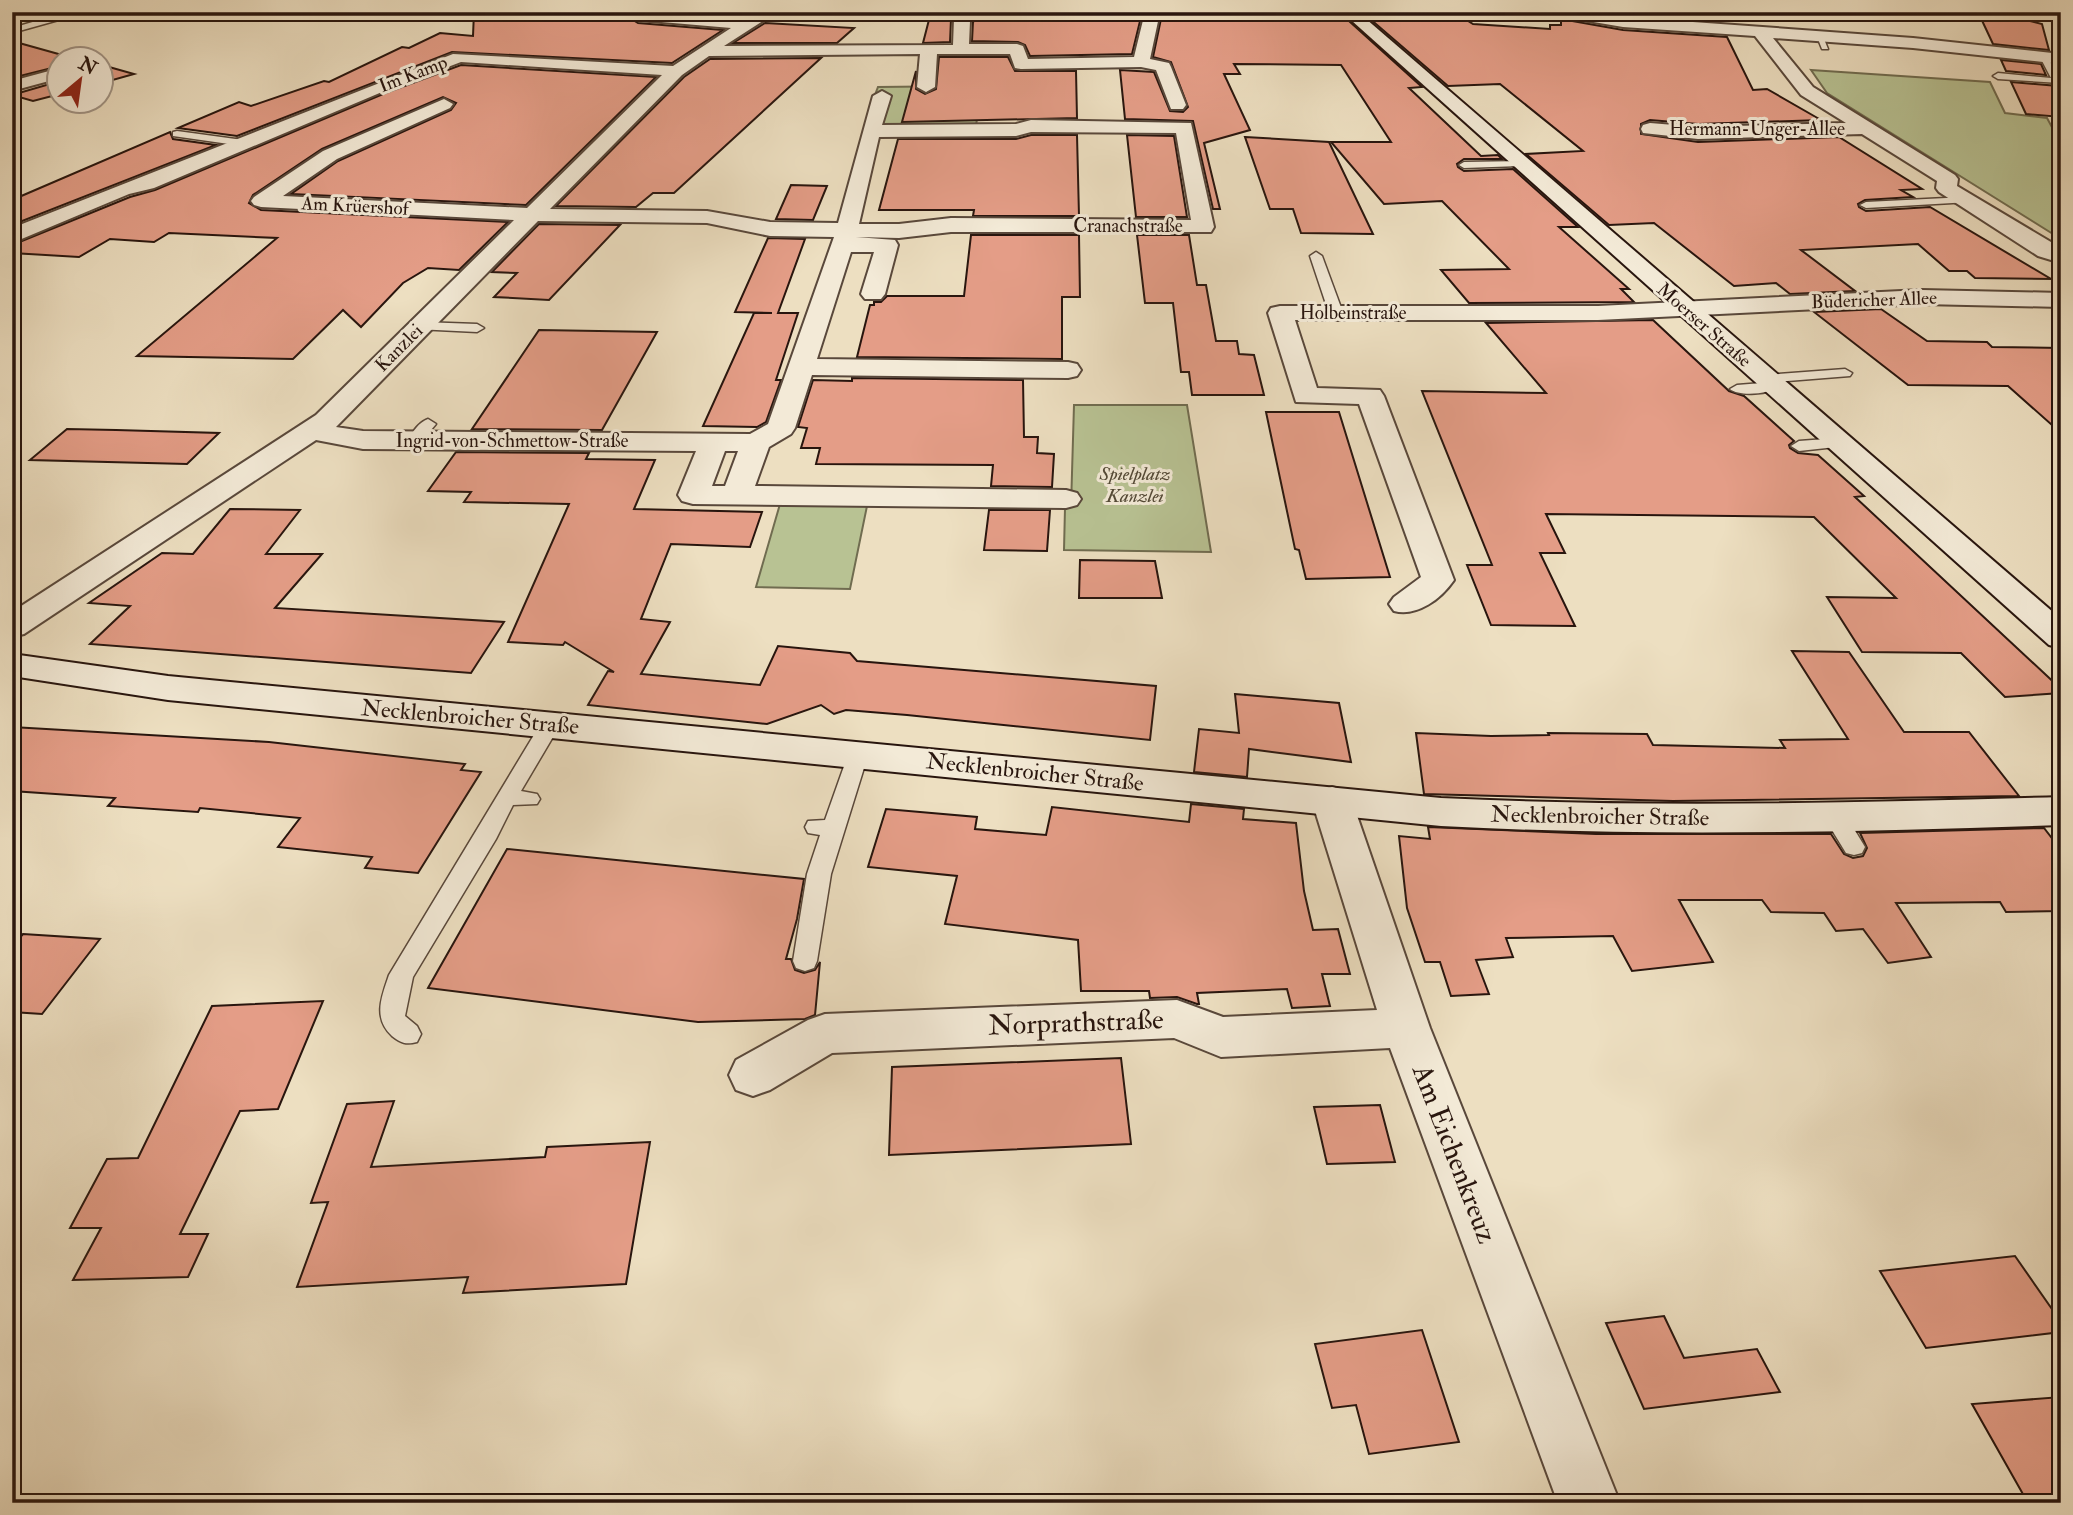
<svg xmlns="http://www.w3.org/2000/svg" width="2073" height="1515" font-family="'IM FELL Double Pica',serif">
<rect width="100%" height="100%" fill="#eddfc1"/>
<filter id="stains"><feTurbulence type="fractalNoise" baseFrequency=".00286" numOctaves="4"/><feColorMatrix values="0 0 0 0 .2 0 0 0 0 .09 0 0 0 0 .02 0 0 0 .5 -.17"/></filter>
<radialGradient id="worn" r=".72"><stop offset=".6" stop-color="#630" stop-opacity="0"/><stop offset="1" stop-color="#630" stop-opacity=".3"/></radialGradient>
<g fill="#b8c293" stroke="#706c50" stroke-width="2">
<polygon points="1811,70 1990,82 2005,113 2047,118 2061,144 2061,239 1827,93"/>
<polygon points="968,86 981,89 976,126 878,131 875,95 878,87"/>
<polygon points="1074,405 1187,405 1211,552 1064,550 1065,508 1071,507"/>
<polygon points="780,504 867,506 850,589 756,587"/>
</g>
<g fill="#e49d87" stroke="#28150e" stroke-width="2">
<polygon points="474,12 629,12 630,18 638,23 723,30 672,63 452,52 237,136 178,128 239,102 251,106 324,81 329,82 402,47 409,48 440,33 473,36"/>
<polygon points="931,12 958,12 951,19 950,42 923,43"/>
<polygon points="978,12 1126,12 1142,13 1132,54 1030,56 1025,45 1018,42 972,41 973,22 979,17"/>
<polygon points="1174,12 1230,15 1231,12 1339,12 1422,87 1409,88 1481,156 1498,155 1502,159 1464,159 1457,164 1458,167 1464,171 1513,169 1578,227 1559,227 1629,289 1621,289 1634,302 1469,303 1441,270 1509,269 1442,201 1384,204 1331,142 1391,142 1341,65 1234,64 1240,74 1224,74 1250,130 1204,143 1220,209 1213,209 1193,121 1125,119 1120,70 1154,72 1170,111 1183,112 1188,107 1171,62 1153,57 1162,14 1173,15"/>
<polygon points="1362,12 1454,12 1473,24 1550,29 1550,25 1561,25 1561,19 1623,30 1727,37 1753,90 1767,89 1821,120 1698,124 1650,120 1641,124 1641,134 1698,142 1839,137 1922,189 1901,190 1913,197 1865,200 1858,204 1859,207 1866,211 1930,207 2051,279 1975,278 1967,271 1949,271 1918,244 1801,250 1855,291 1790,294 1776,283 1734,286 1654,223 1609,225 1526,154 1583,151 1500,84 1448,86"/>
<polygon points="1629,12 1715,12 1720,21 1633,15"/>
<polygon points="1978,12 1994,12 2042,24 2049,50 1993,44"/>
<polygon points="765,23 854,28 837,43 733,43"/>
<polygon points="12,41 80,60 60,60 60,66 12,78"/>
<polygon points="939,57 1008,57 1015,71 1076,71 1077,118 902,122 916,71 916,89 925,94 936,89"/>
<polygon points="821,58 674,193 653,193 636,207 556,206 684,77 710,59"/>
<polygon points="2001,60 2041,64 2046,75 2006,71"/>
<polygon points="102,65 134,74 102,83"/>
<polygon points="461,65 656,77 526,205 291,194 338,161 451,110 456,103 443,97 322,149 253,195 249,203 261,210 508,222 459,270 428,268 403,283 361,327 343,310 293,359 137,356 277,238 169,233 154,242 110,239 79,257 12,253 12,245 130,197 155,190 383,94"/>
<polygon points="60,81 60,94 33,101 12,95"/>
<polygon points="2011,82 2058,86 2061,117 2026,114"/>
<polygon points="170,132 173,139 216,145 12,225 12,200"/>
<polygon points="1031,135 1077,135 1079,216 973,216 974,210 879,210 898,139 1016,139"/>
<polygon points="1127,135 1174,136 1187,217 1136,217"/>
<polygon points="1245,137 1329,142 1373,234 1301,233 1293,209 1270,209"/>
<polygon points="791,185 827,186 813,220 776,219"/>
<polygon points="539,224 620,225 549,300 494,297 517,273 492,272"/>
<polygon points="971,235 1079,235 1080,297 1062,297 1062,359 857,357 870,305 874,305 874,302 881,302 887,296 964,296"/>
<polygon points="1137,235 1189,235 1197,285 1206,285 1216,341 1237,341 1239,354 1254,355 1264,395 1192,395 1189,372 1181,372 1173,303 1145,303"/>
<polygon points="768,238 805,239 778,313 798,313 776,380 781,380 766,422 757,427 703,426 754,313 772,313 735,312"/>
<polygon points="1881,309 1927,341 1987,342 1992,347 2061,348 2061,433 2008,386 1908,385 1814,312"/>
<polygon points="1653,320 1729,391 1744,396 1794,441 1789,445 1790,448 1798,453 1818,455 1864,496 1855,497 2061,689 2061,693 2005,697 1961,653 1862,652 1827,597 1896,598 1814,517 1546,514 1565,553 1540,553 1575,626 1491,625 1467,565 1492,565 1422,391 1546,393 1486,323"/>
<polygon points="539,330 657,332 602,430 472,429"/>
<polygon points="852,378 1023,380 1024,437 1038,437 1037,453 1054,454 1052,487 991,486 993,465 816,464 820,448 801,448 807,428 798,427 813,380 852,381"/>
<polygon points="1266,412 1339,412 1390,577 1306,579 1299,550 1295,549"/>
<polygon points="67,429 116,430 219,433 187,464 30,460"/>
<polygon points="456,452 589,453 586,459 655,460 634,509 762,512 750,547 671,544 641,619 670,622 641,674 760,685 778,646 850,653 857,661 1156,686 1150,740 907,715 846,710 834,714 821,705 767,724 588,705 608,671 614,672 565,642 563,645 508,642 569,504 464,502 471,492 428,491"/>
<polygon points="230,509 300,510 266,554 322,554 275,608 504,622 471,673 90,644 130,606 89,603 162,553 193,554"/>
<polygon points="989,510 1050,510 1047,551 984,550"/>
<polygon points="1080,560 1155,561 1162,598 1079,598"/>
<polygon points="1792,651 1849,652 1904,732 1969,732 2019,796 1673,801 1424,794 1416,733 1491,736 1549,735 1548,733 1647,734 1653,745 1785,748 1780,740 1848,739"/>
<polygon points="1235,694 1339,703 1351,762 1249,749 1247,777 1194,772 1199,729 1239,733"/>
<polygon points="12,727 269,742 465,764 461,770 481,772 418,873 365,868 372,857 278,847 300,818 200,808 198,812 108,806 115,798 12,791"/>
<polygon points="1191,804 1244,809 1243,819 1296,823 1304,891 1313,930 1338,929 1350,974 1322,974 1330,1006 1292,1008 1287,989 1197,993 1199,1004 1197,1004 1177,997 1150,998 1149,991 1081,991 1078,940 945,924 957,876 868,867 886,809 977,817 975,829 1046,835 1052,807 1189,822"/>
<polygon points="1428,827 1596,834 1831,834 1844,854 1853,858 1863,856 1867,848 1860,833 2044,828 2061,850 2061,911 2006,912 2000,902 1896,903 1931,957 1888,963 1863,929 1836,931 1824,913 1771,912 1762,900 1679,900 1713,962 1632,971 1613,936 1506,938 1513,957 1476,960 1489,994 1451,996 1440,962 1425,962 1407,908 1399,836 1430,839"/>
<polygon points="507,849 804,879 797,919 786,959 791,959 795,970 804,973 815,970 820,962 815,1015 805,1019 698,1022 428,988"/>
<polygon points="23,934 100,939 42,1014 12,1012 12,947"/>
<polygon points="323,1001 278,1109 240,1111 180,1234 208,1234 188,1277 73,1280 101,1228 70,1228 107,1159 138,1158 212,1006"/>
<polygon points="1121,1058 1131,1144 889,1155 892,1067"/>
<polygon points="394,1101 371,1167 545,1157 547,1147 650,1142 626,1284 463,1293 468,1277 297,1287 328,1202 311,1203 347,1104"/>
<polygon points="1380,1105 1395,1162 1327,1164 1314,1107"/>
<polygon points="2015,1256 2061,1322 2061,1332 1926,1348 1880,1271"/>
<polygon points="1664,1316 1684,1358 1757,1349 1780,1392 1644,1409 1606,1323"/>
<polygon points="1422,1330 1459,1442 1369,1454 1356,1405 1332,1408 1315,1344"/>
<polygon points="2061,1397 2061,1503 2028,1503 1972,1404"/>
</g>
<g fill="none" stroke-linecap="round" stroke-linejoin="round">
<g stroke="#59483b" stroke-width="3">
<g id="lane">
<polygon points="67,12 80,14 12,33 12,28"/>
<polygon points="1615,12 1625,12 1631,17 1626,24 1620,24 1622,18"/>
<polygon points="1816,34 1822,34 1828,49 1822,49"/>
<polygon points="2044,54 2048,57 2060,83 1998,79 1993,76 1998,73 2051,78 2040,57"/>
<polygon points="177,131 243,140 248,143 243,146 173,136 173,132"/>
<polygon points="1524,161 1525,163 1520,166 1464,168 1459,165 1464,162"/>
<polygon points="1966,197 1970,198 1970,202 1866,208 1860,205 1866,202"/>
<polygon points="1316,252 1322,256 1343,313 1341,316 1336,317 1329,313 1310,256"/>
<polygon points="421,322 477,324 484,328 477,332 416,329 414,326"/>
<path d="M1845,369L1852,373L1850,376L1776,382L1780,386C1771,394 1739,397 1730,389L1737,385L1762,383L1758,379L1765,375Z"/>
<path d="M428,419L436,424L420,443H410L407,440C413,432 419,422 428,419Z"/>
<polygon points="1839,438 1847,443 1845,446 1799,451 1791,446 1799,441"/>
<path d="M550,718L557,720L560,725L521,791L537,794L540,799L537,804L513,805L496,839L413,977L405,1016L417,1026L421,1034L417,1042C406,1045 401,1043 392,1036C373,1018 381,998 389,975L543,720Z"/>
<polygon points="858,748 865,750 868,755 831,874 817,961 814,968 805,971 796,968 793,961 807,874 820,835 808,833 805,827 808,821 825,820 848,755 851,750"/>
<polygon points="1835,809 1843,811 1865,847 1862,853 1854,855 1846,853 1824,817 1827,811"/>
</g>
</g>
<g stroke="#59483b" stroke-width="4">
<g id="street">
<path d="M632,12L745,20L759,12H777L724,46L953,45L954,19L963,12H975L977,15L970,21L969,44H1017L1023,46L1028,59L1134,57L1145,12H1160L1150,59L1169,63L1171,67L1186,105L1183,109H1171L1156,70L1141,67L1021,69L1015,68L1010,54H937L935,87L926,92L917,87L920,54L709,56L682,75L550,209L707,211L770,222L838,223L873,96L882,91L891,96L882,125L1016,124L1031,120L1191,123L1214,227L1211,232H951L899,238L856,237L895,240L898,245L885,294L881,299H865L861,294L874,252H851L817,359L1068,362L1077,364L1081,370L1077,376L1068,378L812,375L795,428L791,434L769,447L755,486L1066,490L1077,493L1081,499L1077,505L1066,508L693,504L682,501L678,495L696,451L363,449L316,440L24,634L12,637V612L316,415L514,220L261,207L254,205L251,201L254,197L323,151L444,99L453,104L450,108L337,159L283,196L527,208L662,75L461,62L382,92L154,188L129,194L12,243V228L453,54L673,66L731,28L638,20L633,18ZM1031,132L1176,133L1191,220L951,218L899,224H859L879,137L1016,136ZM538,221L707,223L770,236L834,237L768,424L750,434L363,431L336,427ZM725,451H738L725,486H712Z"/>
<polygon points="1551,12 1589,12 1623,17 1913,38 2061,54 2061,64 1913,48 1773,38 1813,87 1955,175 1958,179 1957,186 2061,248 2061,263 2038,256 1939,192 1936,188 1937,181 1862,134 1698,139 1643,133 1641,129 1643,125 1650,123 1698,127 1846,123 1801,95 1755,36 1623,27 1558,16"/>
<polygon points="60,68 60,78 12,91 12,81"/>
<path d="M1922,290L2061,293V307L1922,304L1598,320H1295L1317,388L1380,390L1384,396L1454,580C1441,599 1417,617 1394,611L1389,604L1394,597L1421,577L1359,404L1296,402L1268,313L1271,308L1280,306H1598Z"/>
<polygon points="1332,787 1346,791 1352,801 1430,1028 1620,1503 1558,1503 1390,1048 1221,1057 1174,1038 832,1053 770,1090 753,1096 736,1090 729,1075 736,1060 808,1020 825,1014 1177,1000 1223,1017 1377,1010 1312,801 1318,791"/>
</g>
</g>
<g stroke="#28150e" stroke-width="4">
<g id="secondary">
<polygon points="1342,12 1358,12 2061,619 2061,648 2049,645"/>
<path d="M12,654L168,676L1441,798C1647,808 1854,803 2061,797V825C1854,832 1647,837 1441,826L168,700L12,676Z"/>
</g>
</g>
<use href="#lane" fill="#f3ead7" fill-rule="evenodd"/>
<use href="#street" fill="#f3ead7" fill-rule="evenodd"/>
<use href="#secondary" fill="#f3ead7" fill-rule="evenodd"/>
</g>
<g text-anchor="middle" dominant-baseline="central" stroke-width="6" stroke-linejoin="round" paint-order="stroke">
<g font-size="19" fill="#28150e" stroke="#f3ead7">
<text transform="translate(413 74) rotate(-21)">Im Kamp</text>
<text x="1757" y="129">Hermann-Unger-Allee</text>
<text transform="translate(355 206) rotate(3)">Am Krüershof</text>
<text x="1128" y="226">Cranachstraße</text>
<text transform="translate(1874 300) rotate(-2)">Büdericher Allee</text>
<text x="1353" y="313">Holbeinstraße</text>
<text transform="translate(1704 325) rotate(41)">Moerser Straße</text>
<text transform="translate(399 348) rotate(-45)">Kanzlei</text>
<text x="512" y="441">Ingrid-von-Schmettow-Straße</text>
</g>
<g font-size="19" font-style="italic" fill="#534936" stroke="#f3ead7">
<text x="1135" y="474">Spielplatz<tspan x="1135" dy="22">Kanzlei</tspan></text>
</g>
<g font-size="23" fill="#28150e" stroke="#f3ead7">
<text transform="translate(470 717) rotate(5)">Necklenbroicher Straße</text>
<text transform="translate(1035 772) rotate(6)">Necklenbroicher Straße</text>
<text transform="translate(1600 816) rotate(1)">Necklenbroicher Straße</text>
</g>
<g font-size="28" fill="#28150e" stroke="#f3ead7">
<text transform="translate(1076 1023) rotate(-2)">Norprathstraße</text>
<text transform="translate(1454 1154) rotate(69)">Am Eichenkreuz</text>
</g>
</g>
<rect width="2073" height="1515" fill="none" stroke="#eddfc1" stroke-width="42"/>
<rect x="14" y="14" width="2045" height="1487" fill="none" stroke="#28150e" stroke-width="3.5"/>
<rect x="21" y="21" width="2031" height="1473" fill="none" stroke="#28150e" stroke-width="2"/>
<g transform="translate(80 80) rotate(29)"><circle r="33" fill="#f3ead7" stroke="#a29587" stroke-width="2"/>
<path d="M0-5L12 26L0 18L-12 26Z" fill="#8f2418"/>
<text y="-10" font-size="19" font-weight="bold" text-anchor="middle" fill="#28150e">N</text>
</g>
<rect width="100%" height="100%" filter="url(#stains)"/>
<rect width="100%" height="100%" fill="url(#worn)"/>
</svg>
